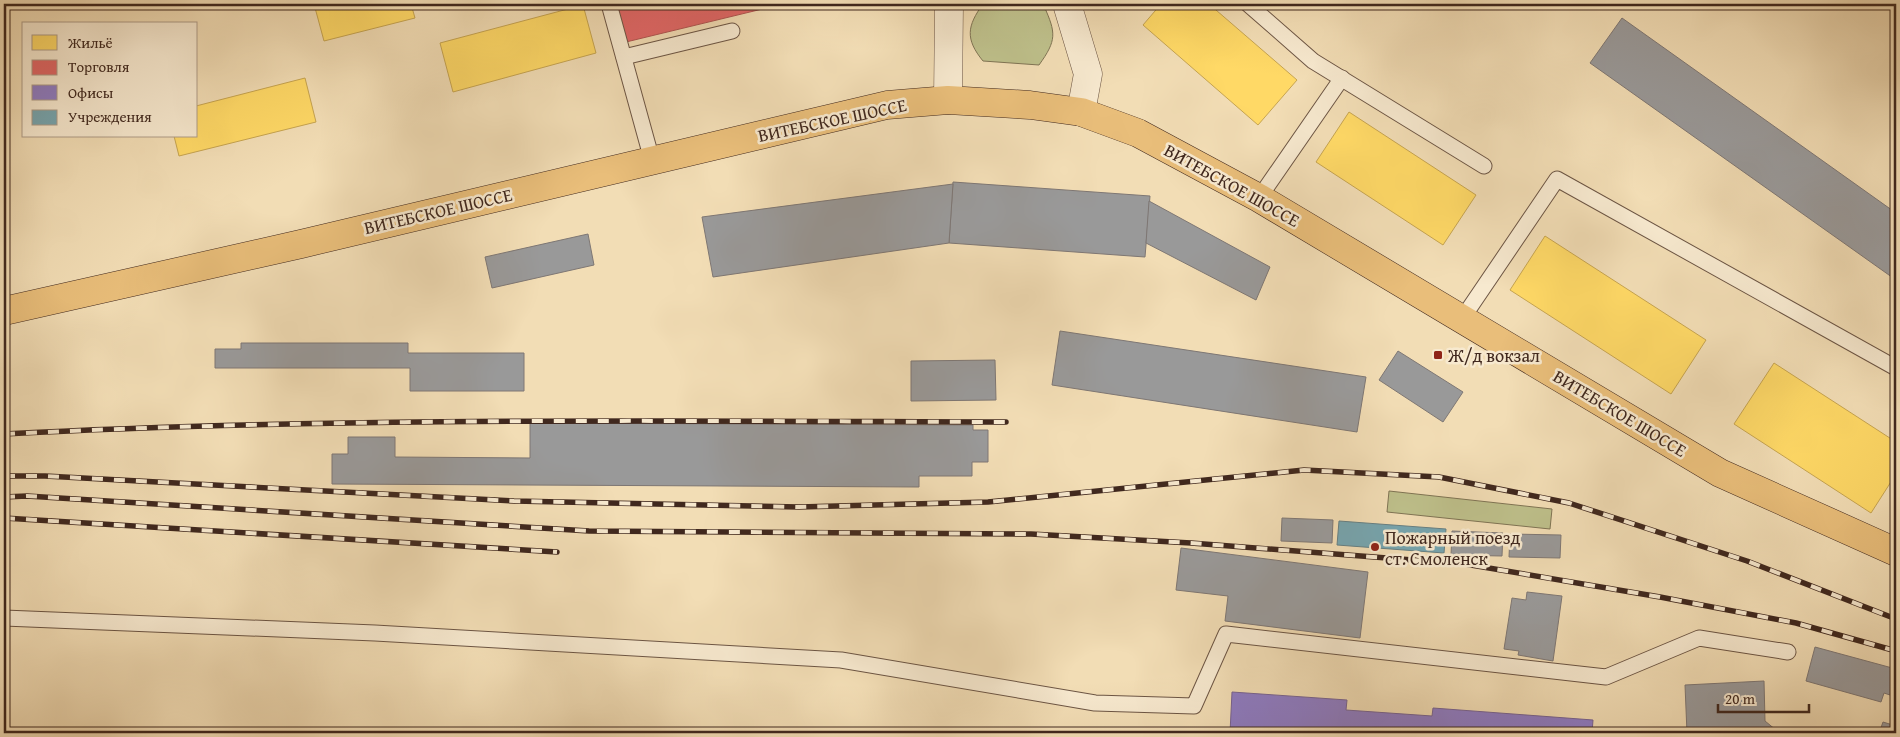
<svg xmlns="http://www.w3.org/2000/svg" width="1900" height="737" font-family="'Gentium Book Plus',serif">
<rect width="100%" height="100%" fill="#f2ddb5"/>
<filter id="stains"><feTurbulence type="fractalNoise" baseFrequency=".004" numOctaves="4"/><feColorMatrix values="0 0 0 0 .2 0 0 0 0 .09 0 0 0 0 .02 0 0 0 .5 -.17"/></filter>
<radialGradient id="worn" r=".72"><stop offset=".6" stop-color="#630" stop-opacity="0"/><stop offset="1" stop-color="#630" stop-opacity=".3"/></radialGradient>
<g fill="#bec08b" stroke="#7f7454">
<path d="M983,4H1041L1044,6C1056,33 1057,40 1039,65L983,61C965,39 967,26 983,4Z"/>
<polygon points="1389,491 1552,509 1550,529 1387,512"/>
</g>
<g fill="#ffd966" stroke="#c6a450">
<polygon points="314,4 411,4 415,18 324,41"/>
<polygon points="1161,4 1209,4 1297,80 1258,125 1143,25"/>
<polygon points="583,5 596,53 453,92 440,43"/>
<polygon points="305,78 316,122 179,156 174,136 196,136 196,106"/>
<polygon points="1349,112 1476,195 1443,245 1316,162"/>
<polygon points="1545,236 1706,340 1671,394 1510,290"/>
<polygon points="1774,363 1896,442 1896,474 1871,513 1734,424"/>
</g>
<g fill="#e06666" stroke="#b05350">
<polygon points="617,4 783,4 626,42"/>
<polygon points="874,4 907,4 908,6 875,9"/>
</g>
<polygon fill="#8e7cc3" stroke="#776392" points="1232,692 1347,700 1346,710 1432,716 1433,708 1593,720 1592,733 1230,733"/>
<polygon fill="#76a5af" stroke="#668084" points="1339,521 1446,529 1444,553 1337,545"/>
<g fill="#999" stroke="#7e7774">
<polygon points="1622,18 1896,213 1896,280 1590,63"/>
<polygon points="953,182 1150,196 1145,257 949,243"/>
<polygon points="953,184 949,243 713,277 702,217"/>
<polygon points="1149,201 1270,267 1256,300 1146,243"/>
<polygon points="588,234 594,265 492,288 485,257"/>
<polygon points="1060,331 1366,377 1357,432 1052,385"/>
<polygon points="241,343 408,343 408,353 524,353 524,391 410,391 410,368 215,368 215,349 241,349"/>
<polygon points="1398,351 1463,392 1443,422 1379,380"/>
<polygon points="995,360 996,400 911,401 911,361"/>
<polygon points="530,423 973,425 973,430 988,430 988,462 972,462 972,476 919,476 919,487 332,484 332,454 348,454 348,437 395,437 395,457 530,458"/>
<polygon points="1282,518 1333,520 1332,543 1281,541"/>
<polygon points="1452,531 1503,533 1502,556 1451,555"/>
<polygon points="1510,534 1561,535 1560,558 1509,557"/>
<polygon points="1181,548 1368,572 1360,638 1225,621 1228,596 1176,590"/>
<polygon points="1527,592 1562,596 1553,661 1518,655 1519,651 1504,649 1512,598 1526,600"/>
<polygon points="1815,647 1896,669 1896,697 1884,693 1881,702 1806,681"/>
<polygon points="1764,681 1765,721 1776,730 1810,729 1810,733 1687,733 1685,685"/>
<polygon points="1883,722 1896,726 1896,733 1879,733"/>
</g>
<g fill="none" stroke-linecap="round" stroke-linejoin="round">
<g stroke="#6c5544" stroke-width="17">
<g id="service">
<polyline points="609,4 652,160"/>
<polyline points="1248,4 1313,61 1484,166"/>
<polyline points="624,57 732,31"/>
<polyline points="1259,198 1342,78"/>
<polyline points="1462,319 1557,179 1896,368"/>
<polyline points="4,618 375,633 841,660 1095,703 1194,706 1226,634 1606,677 1699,638 1788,652"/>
</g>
</g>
<g stroke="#6c5544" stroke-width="29">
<g id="minor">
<polyline points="1067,4 1088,74 1081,112"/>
<polyline points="948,100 949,4"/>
</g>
</g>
<g stroke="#40281e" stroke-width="29">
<polyline id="primary" points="4,311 301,244 887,105 948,100 1030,105 1081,112 1138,133 1259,198 1720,473 1896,552"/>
</g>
<use href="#service" stroke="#f7e9cf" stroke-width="15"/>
<use href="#minor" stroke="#f7e9cf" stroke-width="28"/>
<use href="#primary" stroke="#e9be7a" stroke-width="28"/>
<g stroke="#40281e" stroke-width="5.5">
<g id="rail">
<path d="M4,434C338,417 672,421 1006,422"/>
<polyline points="4,476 45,476 514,501 799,507 988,502 1304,470 1439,477 1569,503 1747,561 1896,619"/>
<polyline points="4,497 27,496 589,531 1031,534 1191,543 1465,564 1660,597 1796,623 1896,651"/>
<polyline points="4,518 557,552"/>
</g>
</g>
<use href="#rail" stroke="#f7e9cf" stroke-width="4" stroke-dasharray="11" stroke-linecap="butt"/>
</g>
<g fill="#8f2418" stroke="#f7e9cf" stroke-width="2">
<rect x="1433" y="350" width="10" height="10" rx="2.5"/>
<circle cx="1375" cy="547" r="5"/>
</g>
<g text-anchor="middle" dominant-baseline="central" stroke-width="5" stroke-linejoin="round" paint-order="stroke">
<g font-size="18" fill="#40281e" stroke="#f7e9cf">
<text transform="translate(832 120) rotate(-12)">ВИТЕБСКОЕ ШОССЕ</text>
<text transform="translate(1232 185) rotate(29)">ВИТЕБСКОЕ ШОССЕ</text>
<text transform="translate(438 211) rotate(-13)">ВИТЕБСКОЕ ШОССЕ</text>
<text transform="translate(1620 413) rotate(31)">ВИТЕБСКОЕ ШОССЕ</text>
</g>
<g font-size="18" fill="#40281e" stroke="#f7e9cf" text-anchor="start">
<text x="1448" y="355">Ж/д вокзал</text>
<text x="1385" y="537">Пожарный поезд<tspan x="1385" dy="21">ст. Смоленск</tspan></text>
</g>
</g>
<rect width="1900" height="737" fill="none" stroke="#f2ddb5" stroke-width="20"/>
<rect x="5" y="5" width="1890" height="727" fill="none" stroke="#40281e" stroke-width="2.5"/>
<rect x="10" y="10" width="1880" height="717" fill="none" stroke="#40281e"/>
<rect x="22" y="22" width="175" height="115" fill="#f7e9cf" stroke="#ae9c88"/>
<rect x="32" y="35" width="25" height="15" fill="#ffd966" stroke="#ae9c88"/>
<text x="68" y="48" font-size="15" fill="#40281e">Жильё</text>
<rect x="32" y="60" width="25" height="15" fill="#e06666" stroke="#ae9c88"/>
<text x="68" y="72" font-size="15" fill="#40281e">Торговля</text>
<rect x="32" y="85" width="25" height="15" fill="#8e7cc3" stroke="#ae9c88"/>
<text x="68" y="98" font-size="15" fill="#40281e">Офисы</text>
<rect x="32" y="110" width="25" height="15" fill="#76a5af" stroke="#ae9c88"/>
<text x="68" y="122" font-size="15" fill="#40281e">Учреждения</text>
<path d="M1718 704v8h91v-8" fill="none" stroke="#40281e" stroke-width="2.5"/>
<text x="1725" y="704" font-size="15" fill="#40281e" stroke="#f7e9cf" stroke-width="4" paint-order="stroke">20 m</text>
<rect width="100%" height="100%" filter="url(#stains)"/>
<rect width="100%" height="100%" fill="url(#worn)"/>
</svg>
